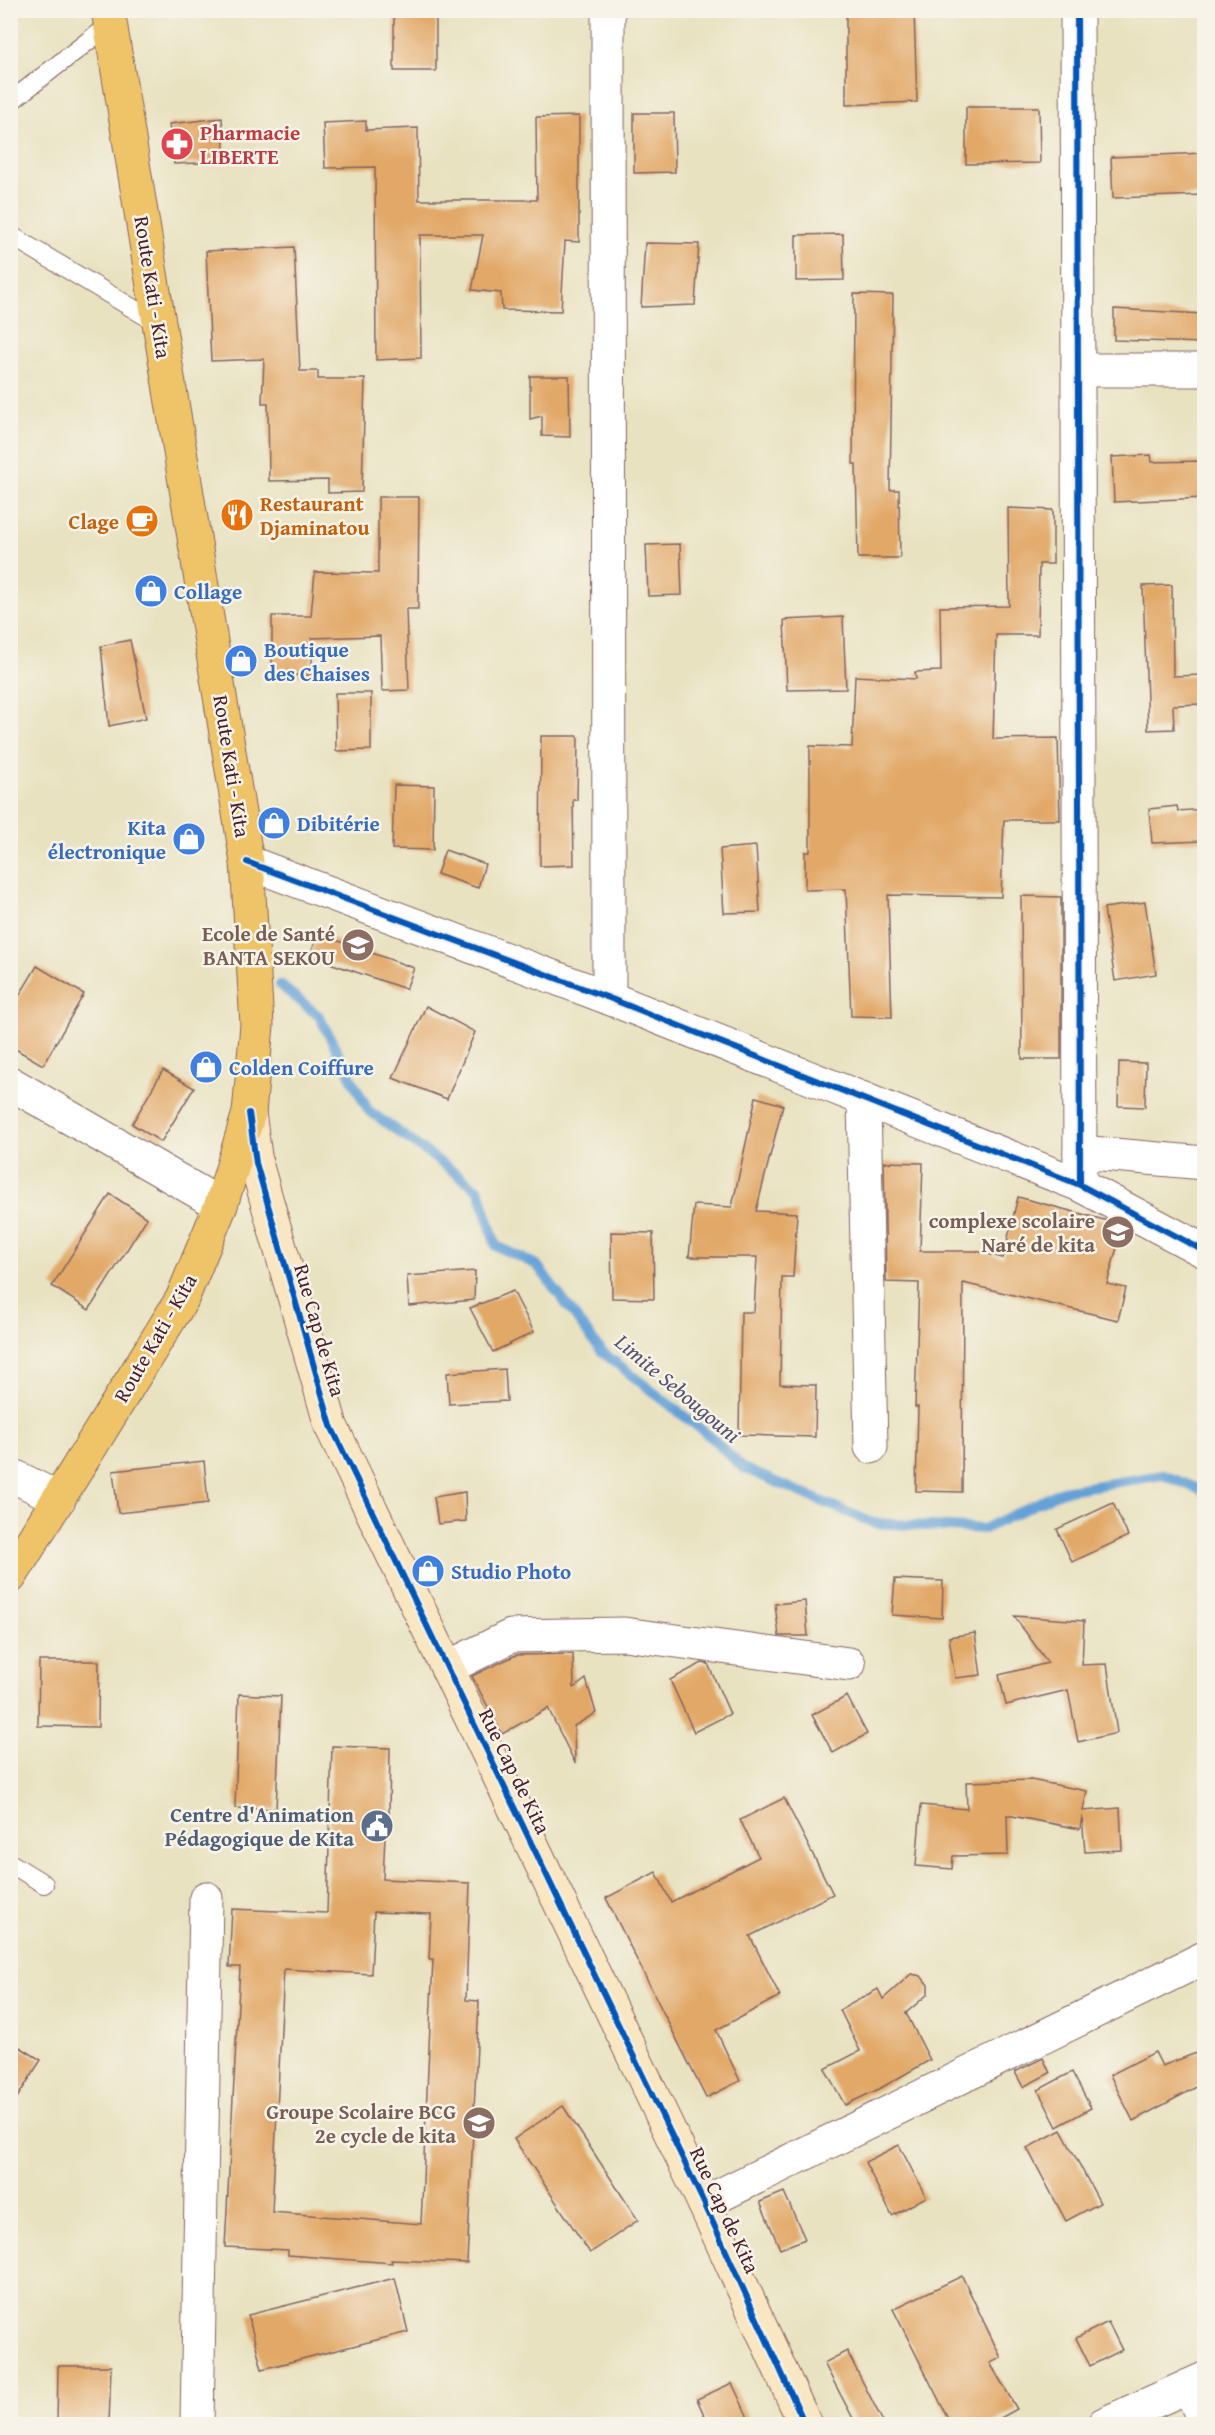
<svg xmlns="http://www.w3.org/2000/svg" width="1215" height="2435" font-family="'Gentium Book Plus',serif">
<rect width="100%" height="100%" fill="#f7f3e8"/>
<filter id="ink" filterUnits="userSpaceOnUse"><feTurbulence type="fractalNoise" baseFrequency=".0167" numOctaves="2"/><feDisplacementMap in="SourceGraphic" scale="12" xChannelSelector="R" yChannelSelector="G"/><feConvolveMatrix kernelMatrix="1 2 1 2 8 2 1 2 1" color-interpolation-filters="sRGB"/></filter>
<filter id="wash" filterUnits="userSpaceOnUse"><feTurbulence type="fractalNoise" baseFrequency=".008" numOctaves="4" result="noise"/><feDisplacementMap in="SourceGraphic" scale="24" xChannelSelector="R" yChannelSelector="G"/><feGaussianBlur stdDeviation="1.35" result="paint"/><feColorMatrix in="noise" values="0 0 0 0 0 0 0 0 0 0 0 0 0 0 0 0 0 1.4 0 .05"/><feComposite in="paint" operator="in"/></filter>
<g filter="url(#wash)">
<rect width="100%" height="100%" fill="#e9e2c1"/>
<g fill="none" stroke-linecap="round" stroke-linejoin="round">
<polyline stroke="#65a1d6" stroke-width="10" points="280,985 319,1016 368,1110 479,1190 496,1246 537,1265 601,1351 712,1438 743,1468 873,1523 984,1529 1062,1491 1163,1475 1204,1491"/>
</g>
<g id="blocks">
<g fill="#e2a868" fill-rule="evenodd">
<rect x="394" y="10" width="42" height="61"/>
<polygon points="846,10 914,10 917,102 846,105"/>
<polygon points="966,107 1039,107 1040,163 966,164"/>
<polygon points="634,113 674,113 675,172 634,173"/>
<polygon points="579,116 579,242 565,241 561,311 502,310 501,293 472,290 483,235 420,235 421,358 376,360 375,167 325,168 323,123 366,121 366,130 418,128 419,200 537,200 536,117"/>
<polygon points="222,118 225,162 174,164 169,124"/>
<polygon points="1204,153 1204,195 1113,198 1111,157"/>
<polygon points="843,234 844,280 796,281 796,235"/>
<polygon points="645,243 699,244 695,305 641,307"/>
<polygon points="294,247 300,371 318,371 318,379 365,379 362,492 328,493 328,480 269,481 268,403 262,403 264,359 211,361 206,251"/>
<polygon points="854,294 893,295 890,490 899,490 900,558 858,558 856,464 853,464"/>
<polygon points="1114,309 1204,314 1204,343 1114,340"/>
<polygon points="530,376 569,376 570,437 542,436 542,416 530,419"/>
<polygon points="1151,455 1152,462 1204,461 1204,498 1114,502 1112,457"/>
<polygon points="378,497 419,497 418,609 406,609 409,690 382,691 380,636 312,638 312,675 272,675 272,616 311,616 315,572 378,573"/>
<polygon points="1008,508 1053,510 1053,564 1039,564 1038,635 996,635 993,739 1058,738 1060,820 1004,820 1001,897 888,895 892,1017 851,1016 846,889 805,890 805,852 810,852 810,746 852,747 855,676 916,679 915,672 941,671 940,607 1009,606"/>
<polygon points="680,544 682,595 648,596 646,545"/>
<polygon points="1172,585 1173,676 1204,675 1204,704 1173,705 1174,729 1148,730 1143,586"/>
<polygon points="843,617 846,689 787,690 784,620"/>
<polygon points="130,640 146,718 109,726 101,646"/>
<polygon points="335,693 371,693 371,750 336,751"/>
<polygon points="541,736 578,736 577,800 573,800 574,865 540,866"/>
<polygon points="394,785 434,786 433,850 392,849"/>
<polygon points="1177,806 1178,811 1204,809 1204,841 1152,843 1149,809"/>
<polygon points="756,846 760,912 724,913 720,849"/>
<polygon points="445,850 485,864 478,888 437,874"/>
<polygon points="1021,896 1061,897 1061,1059 1022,1059"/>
<polygon points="1145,902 1156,974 1115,981 1104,908"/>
<polygon points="319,934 414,968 406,989 309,956"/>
<polygon points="37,966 84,994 43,1065 10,1046 10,1011"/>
<polygon points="426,1006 475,1032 447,1099 393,1078"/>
<polygon points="1119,1062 1146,1063 1145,1107 1118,1106"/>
<polygon points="163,1070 194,1088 161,1142 132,1124"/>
<polygon points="756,1097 783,1105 756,1211 797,1213 793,1277 782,1277 780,1384 816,1385 815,1437 739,1435 741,1312 754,1312 757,1257 689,1257 694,1205 732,1207"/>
<polygon points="884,1162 923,1163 920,1251 976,1251 1003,1258 1018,1197 1108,1221 1122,1229 1107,1284 1126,1288 1118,1320 963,1283 962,1492 916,1491 918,1407 915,1407 919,1283 886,1282"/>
<polygon points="110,1194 147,1218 89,1310 52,1286"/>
<polygon points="611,1232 653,1233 654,1299 612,1298"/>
<polygon points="475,1271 474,1300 409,1306 407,1276"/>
<polygon points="513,1291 534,1332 493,1352 470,1308"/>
<polygon points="505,1369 507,1401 449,1404 447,1373"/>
<polygon points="204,1461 208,1503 118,1513 113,1471"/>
<polygon points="465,1492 466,1521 438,1524 434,1497"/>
<polygon points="1113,1503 1128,1536 1072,1562 1057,1529"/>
<polygon points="895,1579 943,1581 942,1618 892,1615"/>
<polygon points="805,1601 808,1636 779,1636 775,1604"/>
<polygon points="1014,1616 1084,1621 1082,1665 1107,1664 1117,1733 1078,1742 1068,1690 1006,1705 999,1675 1048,1663"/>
<polygon points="975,1633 981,1675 955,1678 949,1637"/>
<polygon points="573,1654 574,1688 586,1679 596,1713 574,1726 575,1763 548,1708 502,1734 472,1676 516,1655"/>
<polygon points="39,1661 99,1661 98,1727 38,1726"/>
<polygon points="702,1663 708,1664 730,1714 694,1732 670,1680"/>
<polygon points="239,1694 281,1696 276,1809 235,1808"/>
<polygon points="847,1696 867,1734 833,1753 812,1715"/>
<path d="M332,1746L390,1748L389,1814H386L383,1879L470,1883L466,2000L479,2001L467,2263L391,2260L392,2263L288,2255V2250L225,2247L240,1967H229L232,1909L327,1913ZM374,1912L431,1914L429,1959H433L421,2224L272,2212L284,1969L371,1974Z"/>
<polygon points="1031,1780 1087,1791 1083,1811 1120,1808 1122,1850 1085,1852 1082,1816 1080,1829 1007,1815 1008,1855 953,1856 952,1869 916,1866 921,1805 967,1809 966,1782"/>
<polygon points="784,1798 833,1894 750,1936 780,1996 716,2030 740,2081 706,2098 606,1898 656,1872 671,1902 759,1857 740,1820"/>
<polygon points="911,1974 921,1976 928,1985 928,1994 906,2013 930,2060 879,2089 845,2105 825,2069 860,2051 840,2010 878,1989 883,1999"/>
<polygon points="10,2041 41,2060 10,2109"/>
<polygon points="1204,2050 1204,2083 1133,2121 1110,2075 1155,2052 1162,2066"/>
<polygon points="1043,2058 1050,2073 1023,2087 1015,2072"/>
<polygon points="1072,2072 1091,2108 1057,2127 1038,2090"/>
<polygon points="563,2106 638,2220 590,2253 514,2139"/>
<polygon points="1061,2130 1100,2203 1066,2221 1027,2148"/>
<polygon points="899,2145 926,2197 892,2216 865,2162"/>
<polygon points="784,2192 805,2239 780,2249 760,2202"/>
<polygon points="962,2276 1001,2358 990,2363 1017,2409 990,2424 951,2424 893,2309"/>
<polygon points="395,2278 408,2332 262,2369 248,2315"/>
<polygon points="1108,2322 1122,2350 1090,2366 1076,2338"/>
<polygon points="847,2351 884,2424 856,2424 824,2363"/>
<polygon points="58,2366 111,2366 109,2424 57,2424"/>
<polygon points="732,2383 751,2424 708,2424 697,2399"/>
</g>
</g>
</g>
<g filter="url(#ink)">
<use href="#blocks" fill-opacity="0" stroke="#826360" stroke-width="1.5"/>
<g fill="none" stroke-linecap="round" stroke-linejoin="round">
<g stroke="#826360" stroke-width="20">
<g id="lane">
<polyline points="10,102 110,24"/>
<polyline points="10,235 159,324"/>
<polyline points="10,1863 44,1884"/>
</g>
</g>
<g stroke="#826360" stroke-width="35">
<g id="street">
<polyline points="608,10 609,998"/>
<polyline points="1077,10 1080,1185"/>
<polyline points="1078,370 1204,370"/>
<polyline points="247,862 609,998 1080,1185 1204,1251"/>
<polyline points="10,1083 221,1205"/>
<polyline points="864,1099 871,1447"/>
<polyline points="1080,1152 1204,1163"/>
<polyline points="10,1474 59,1499"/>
<polyline points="447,1668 511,1636 624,1634 849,1664"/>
<polyline points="704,2203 1204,1958"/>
<polyline points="1189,2386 1204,2421"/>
<polyline points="197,2424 206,1898"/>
<polyline points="1104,2424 1204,2379"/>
</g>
</g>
<g stroke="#826360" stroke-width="35">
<polyline id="secondary" points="249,1113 256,1163 331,1426 704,2203 805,2424"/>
</g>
<g stroke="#826360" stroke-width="35">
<polyline id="primary" points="10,1577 182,1299 221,1205 249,1113 257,1025 247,862 108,10"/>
</g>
<use href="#lane" stroke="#fff" stroke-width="18"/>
<use href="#street" stroke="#fff" stroke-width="33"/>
<use href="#secondary" stroke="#f9e7c3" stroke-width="33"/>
<use href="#primary" stroke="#efc469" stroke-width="33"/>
<g stroke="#f7f3e8" stroke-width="10">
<g id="cycleway">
<polyline points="1077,10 1080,1185"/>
<polyline points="247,862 609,998 1080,1185 1204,1251"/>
<polyline points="249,1113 256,1163 331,1426 704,2203 805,2424"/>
</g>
</g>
<use href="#cycleway" stroke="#0057b8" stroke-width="6"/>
</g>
</g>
<defs>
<g id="pharmacy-disc" transform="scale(1.725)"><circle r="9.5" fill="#e0444e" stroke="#f7f3e8"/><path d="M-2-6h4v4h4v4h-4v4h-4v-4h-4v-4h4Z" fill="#fff"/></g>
<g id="restaurant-disc" transform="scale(1.725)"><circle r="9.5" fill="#e8710a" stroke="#f7f3e8"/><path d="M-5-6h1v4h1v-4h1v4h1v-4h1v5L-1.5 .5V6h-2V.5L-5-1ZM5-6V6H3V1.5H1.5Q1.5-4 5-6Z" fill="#fff"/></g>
<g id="cafe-disc" transform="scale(1.725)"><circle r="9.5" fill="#e8710a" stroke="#f7f3e8"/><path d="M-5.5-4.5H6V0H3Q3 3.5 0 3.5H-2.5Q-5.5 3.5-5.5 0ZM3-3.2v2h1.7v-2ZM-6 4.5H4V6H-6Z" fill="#fff"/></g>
<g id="shop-disc" transform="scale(1.725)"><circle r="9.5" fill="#3f7fe0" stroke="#f7f3e8"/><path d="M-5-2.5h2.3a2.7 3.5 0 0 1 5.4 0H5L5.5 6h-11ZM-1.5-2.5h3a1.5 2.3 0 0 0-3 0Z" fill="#fff"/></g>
<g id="university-disc" transform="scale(1.725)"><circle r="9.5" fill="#8d6e63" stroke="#f7f3e8"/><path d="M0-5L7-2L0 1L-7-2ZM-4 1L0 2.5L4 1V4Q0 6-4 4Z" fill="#fff"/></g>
<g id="school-disc" transform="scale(1.725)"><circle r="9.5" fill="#8d6e63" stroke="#f7f3e8"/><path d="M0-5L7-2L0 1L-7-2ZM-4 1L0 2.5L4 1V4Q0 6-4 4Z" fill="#fff"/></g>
<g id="civic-disc" transform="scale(1.725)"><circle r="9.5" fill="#5c6f8a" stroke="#f7f3e8"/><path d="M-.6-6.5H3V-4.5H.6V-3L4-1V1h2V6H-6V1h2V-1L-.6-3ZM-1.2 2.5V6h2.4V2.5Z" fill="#fff"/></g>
</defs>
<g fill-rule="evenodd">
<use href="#pharmacy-disc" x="177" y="144"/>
<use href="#restaurant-disc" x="237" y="515"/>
<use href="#cafe-disc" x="142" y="521"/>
<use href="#shop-disc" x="151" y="591"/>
<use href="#shop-disc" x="241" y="661"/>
<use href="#shop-disc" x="274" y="823"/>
<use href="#shop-disc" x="189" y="839"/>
<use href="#university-disc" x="358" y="945"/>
<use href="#shop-disc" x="206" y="1067"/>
<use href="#school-disc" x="1118" y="1232"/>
<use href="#shop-disc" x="428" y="1571"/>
<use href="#civic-disc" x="377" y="1826"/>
<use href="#school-disc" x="479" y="2123"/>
</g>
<g text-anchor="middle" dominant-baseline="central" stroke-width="5" stroke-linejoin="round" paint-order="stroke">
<g font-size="21" font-weight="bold" fill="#be3a42" stroke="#f7f3e8" text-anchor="start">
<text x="200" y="132">Pharmacie<tspan x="200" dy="24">LIBERTE</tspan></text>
</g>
<g font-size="21" fill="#4a1f2b" stroke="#f7f3e8">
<text transform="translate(153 287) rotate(81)">Route Kati - Kita</text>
<text transform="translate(232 766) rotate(81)">Route Kati - Kita</text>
<text transform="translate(320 1330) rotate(74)">Rue Cap de Kita</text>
<text transform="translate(155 1338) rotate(-60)">Route Kati - Kita</text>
<text transform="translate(515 1771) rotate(64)">Rue Cap de Kita</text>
<text transform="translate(725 2210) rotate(65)">Rue Cap de Kita</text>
</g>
<g font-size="21" font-weight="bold" fill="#c56008" stroke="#f7f3e8" text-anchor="start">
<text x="260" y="503">Restaurant<tspan x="260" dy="24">Djaminatou</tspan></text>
<text x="119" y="521" text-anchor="end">Clage</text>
</g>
<g font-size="21" font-weight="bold" fill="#366cbe" stroke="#f7f3e8" text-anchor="start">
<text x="174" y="591">Collage</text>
<text x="264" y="649">Boutique<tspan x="264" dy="24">des Chaises</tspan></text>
<text x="297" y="823">Dibitérie</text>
<text x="166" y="827" text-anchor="end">Kita<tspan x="166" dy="24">électronique</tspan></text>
<text x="229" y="1067">Colden Coiffure</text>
<text x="451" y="1571">Studio Photo</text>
</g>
<g font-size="21" font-weight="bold" fill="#785e54" stroke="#f7f3e8" text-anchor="end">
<text x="335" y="933">Ecole de Santé<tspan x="335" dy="24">BANTA SEKOU</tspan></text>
<text x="1095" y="1220">complexe scolaire<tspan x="1095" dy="24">Naré de kita</tspan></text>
<text x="456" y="2111">Groupe Scolaire BCG<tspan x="456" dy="24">2e cycle de kita</tspan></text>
</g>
<g font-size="21" font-weight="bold" fill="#4e5e75" stroke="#f7f3e8" text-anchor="end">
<text x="354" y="1814">Centre d'Animation<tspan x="354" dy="24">Pédagogique de Kita</tspan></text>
</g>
<g font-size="22" font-style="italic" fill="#55536f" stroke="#f7f3e8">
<text transform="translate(678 1388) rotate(40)">Limite Sebougouni</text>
</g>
</g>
<rect width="1215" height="2435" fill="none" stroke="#f7f3e8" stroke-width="36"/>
</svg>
